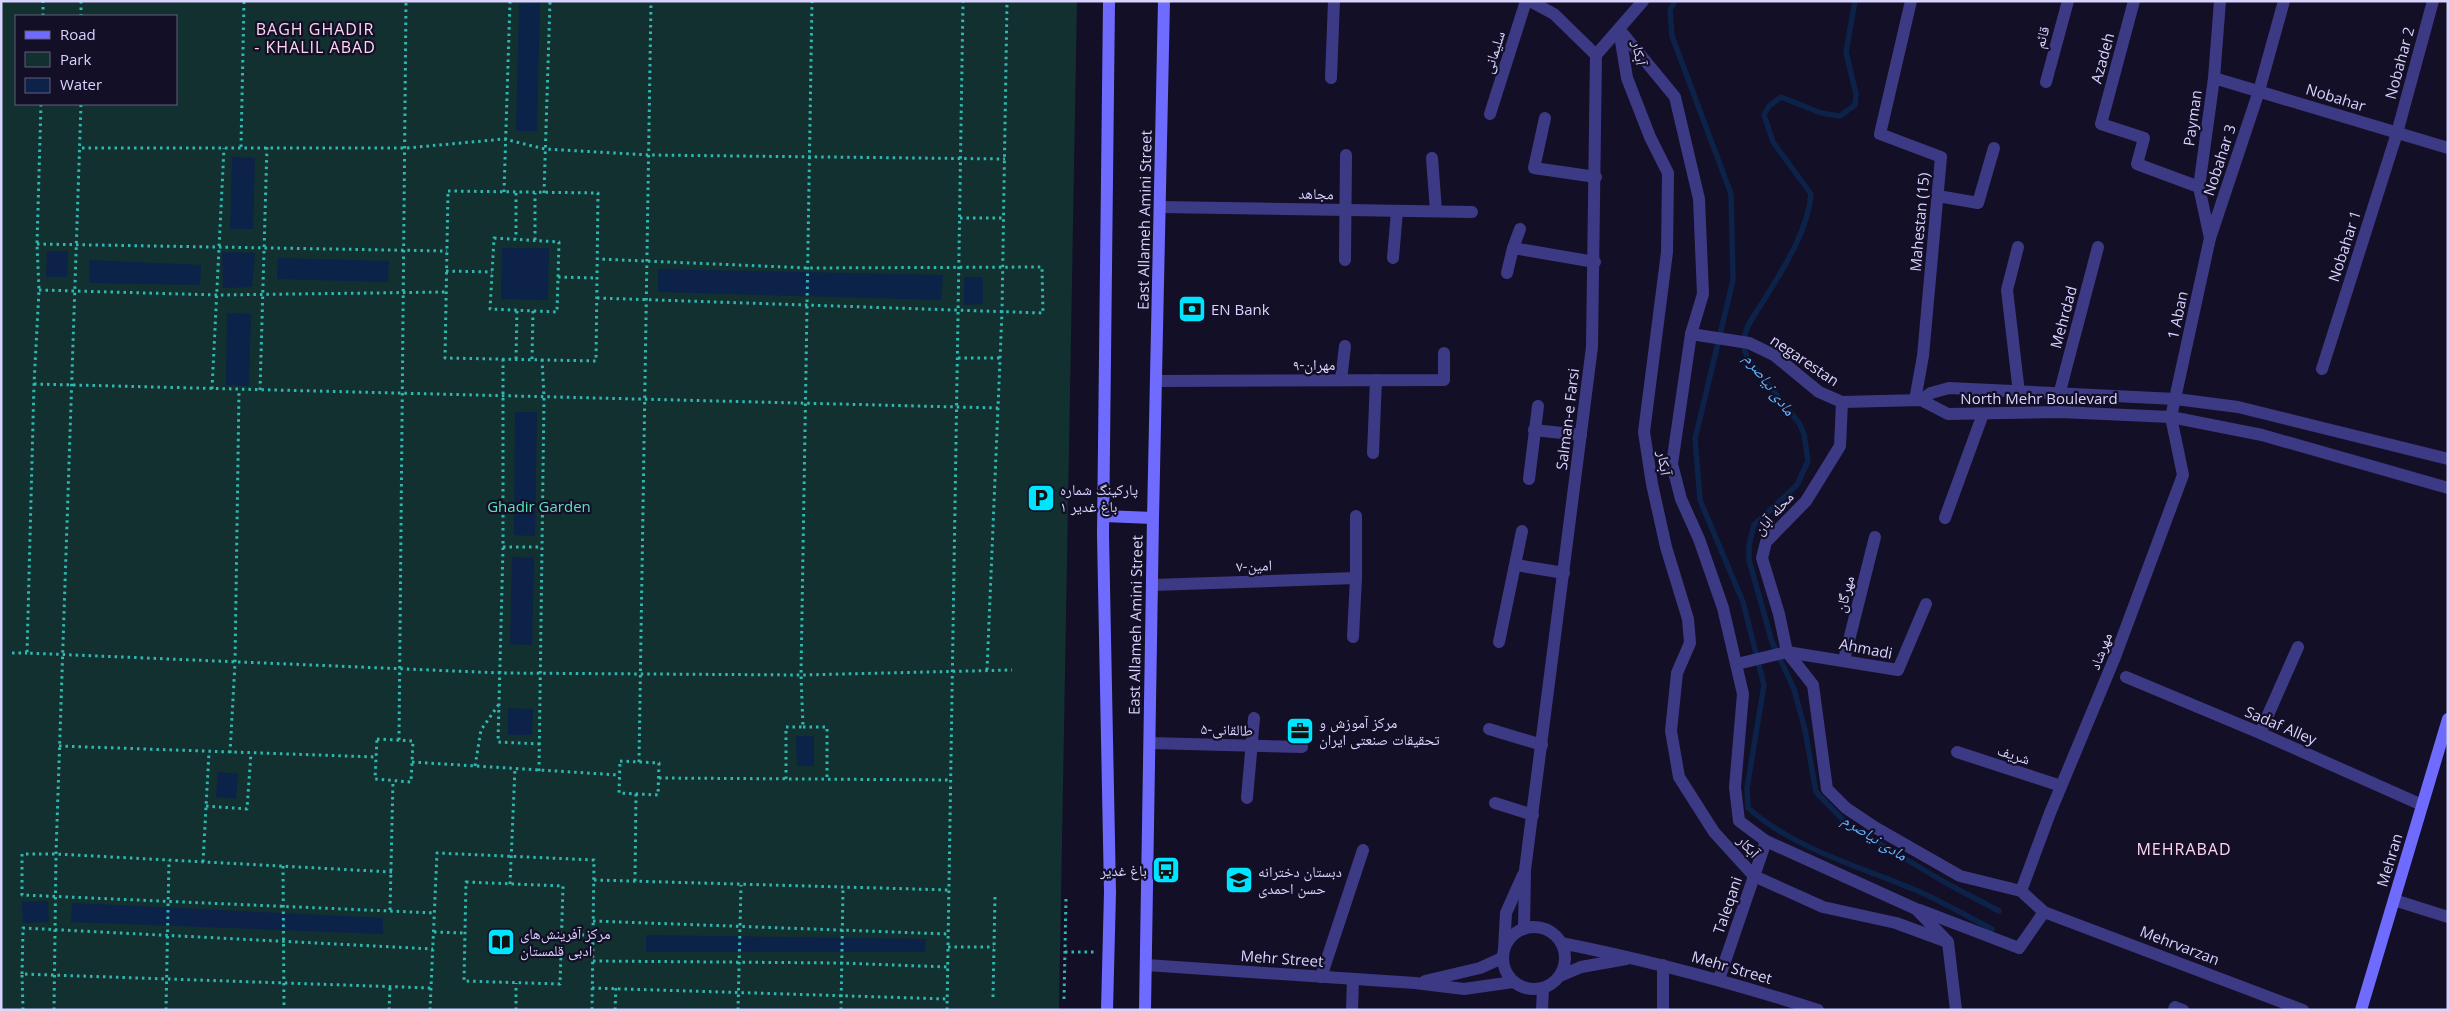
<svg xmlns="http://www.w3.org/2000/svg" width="2449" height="1011" font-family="'Open Sans','Noto Naskh Arabic',sans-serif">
<rect width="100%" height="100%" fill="#130f26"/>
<path fill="#12302f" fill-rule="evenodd" d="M1,1H1077L1059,1010H1ZM16,16H176V104H16Z"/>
<g fill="#0c2248">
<polygon points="540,3 537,131 516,131 519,4"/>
<polygon points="232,157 255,158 253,229 230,229"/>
<polygon points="502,248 549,248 548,300 501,299"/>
<polygon points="47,251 68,251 67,277 46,277"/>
<polygon points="222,252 255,253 252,287 223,288"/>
<polygon points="278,258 389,261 388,282 277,279"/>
<polygon points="89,260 201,265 200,285 90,283"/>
<polygon points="658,269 943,275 941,300 658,292"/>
<polygon points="964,277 983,277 983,304 964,305"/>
<polygon points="227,313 251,314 249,386 226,385"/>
<polygon points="515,412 537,412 535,536 514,535"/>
<polygon points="512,557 534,558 532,645 510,644"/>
<polygon points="508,708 533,709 532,735 508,735"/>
<polygon points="796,736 814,736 814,766 797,766"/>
<polygon points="218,772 238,774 236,799 216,797"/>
<polygon points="48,901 49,922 23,923 22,902"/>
<polygon points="72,903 383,918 383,934 71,922"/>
<polygon points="646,935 926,939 925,952 646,952"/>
</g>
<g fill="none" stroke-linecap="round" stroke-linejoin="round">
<g stroke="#0c2248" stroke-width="5.5">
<path d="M1675,1L1670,10L1672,36L1731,194L1733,280L1695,439L1700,500L1743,602L1764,685L1747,788L1748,808C1795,849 1858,866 1913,889C1940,900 1966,916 1992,929"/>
<path d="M1855,1L1846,52L1856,94L1855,105L1840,116L1821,113L1781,97L1769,106L1764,115L1773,142L1811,194C1808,231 1783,269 1764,300C1758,310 1748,322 1745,334C1743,344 1744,350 1748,359L1799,423L1804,434L1808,461L1797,485L1754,525L1749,545V560L1772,642L1794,689L1805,730L1816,792L1847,824L1946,883L1999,911"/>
</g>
<g stroke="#2fb8b0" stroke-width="3" stroke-dasharray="2.5 4" stroke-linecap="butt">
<polyline points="81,1 81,16"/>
<polyline points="43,16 43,1"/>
<polyline points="41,104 37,244 39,290 34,384 27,653 501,673 801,675 1012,670"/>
<polyline points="241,147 244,1"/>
<polyline points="82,148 407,148 504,139 545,149 649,155 1005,159"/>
<polygon points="448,191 598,193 596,361 445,358"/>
<polyline points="504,192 510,1"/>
<polyline points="516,193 516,239"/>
<polyline points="544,193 550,1"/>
<polyline points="960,218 1004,218"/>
<polygon points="494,238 559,242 557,312 490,309"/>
<polyline points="535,240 535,193"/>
<polyline points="37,244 447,251"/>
<polyline points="446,271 492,272"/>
<polyline points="558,277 597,278"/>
<polyline points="39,290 218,295 446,292"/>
<polyline points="597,298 1043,313 1042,267 808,268 598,259"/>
<polyline points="958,358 1000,358"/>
<polyline points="503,359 503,547 498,742 540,744"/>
<polyline points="516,359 517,310"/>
<polyline points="532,359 533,311"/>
<polyline points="34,384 998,408"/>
<polyline points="212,389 224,148"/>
<polyline points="260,390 267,146"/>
<polyline points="503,547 542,547"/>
<polyline points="12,653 27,653"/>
<polyline points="987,670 1002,312 1007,1"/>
<polyline points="803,727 827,727 827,779"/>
<polygon points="377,739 413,741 411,782 375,779"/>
<polyline points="399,740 406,1"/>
<polyline points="59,746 376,757"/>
<polyline points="230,753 235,663 239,390"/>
<polygon points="620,761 659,763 658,795 619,793"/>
<polyline points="412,762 619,775"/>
<polyline points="639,762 651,1"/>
<polyline points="475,766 481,730 499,704"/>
<polyline points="539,771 544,397 542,359"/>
<polyline points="659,778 951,780"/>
<polyline points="786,779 786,727 803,727 801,675 812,1"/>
<polyline points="206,806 247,809 251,753"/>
<polyline points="203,862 209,752"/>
<polyline points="283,866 284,1010"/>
<polyline points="392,872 56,854 22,854 22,895 435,913"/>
<polyline points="594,880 949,890"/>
<polyline points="635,881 636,794"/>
<polygon points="466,882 563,886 560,984 464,981"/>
<polyline points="510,884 515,768"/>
<polyline points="390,910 393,780"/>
<polyline points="593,921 948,934"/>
<polyline points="434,932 465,933"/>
<polyline points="562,935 592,935"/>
<polyline points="948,947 994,947"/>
<polyline points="1065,952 1095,952"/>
<polyline points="593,961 841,963 948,967"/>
<polyline points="22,974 23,928 433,949"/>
<polyline points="592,988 947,999"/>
<polyline points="993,997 995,896"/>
<polyline points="1064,999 1066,898"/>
<polyline points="23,1010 22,974 431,988"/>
<polyline points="54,1010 56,854 81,104"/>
<polyline points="166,1010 169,860"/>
<polyline points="389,1010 390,987"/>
<polyline points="430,1010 437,853 594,860 592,1010"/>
<polyline points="516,1010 516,983"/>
<polyline points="615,1010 616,987"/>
<polyline points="738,1010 741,885"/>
<polyline points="841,1010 843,887"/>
<polyline points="947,1010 963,1"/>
</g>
<g stroke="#3d3a85" stroke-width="12">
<polyline points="1911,1 1880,134 1941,157 1923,356 1915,400"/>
<polyline points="2134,1 2101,124 2144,138 2137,164 2199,187"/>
<polyline points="1619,29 1675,97 1699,199 1703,294 1691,334 1672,464 1681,499 1699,539 1723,608 1743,694 1735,787 1739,821 1766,841 1916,909 1948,942 1956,1010"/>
<polyline points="1619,29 1627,78 1650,137 1668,173 1667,252 1644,432 1652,484 1666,547 1688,619 1690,643 1677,673 1671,731 1679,777 1714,832 1754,876 1823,907 1896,923 1945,941"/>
<polyline points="1596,55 1643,1"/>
<polyline points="1331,78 1334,1"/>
<polyline points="2214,78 2448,148"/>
<polyline points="2046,82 2068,1"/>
<polyline points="1490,114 1526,1"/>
<polyline points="1545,118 1534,168 1596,177"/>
<polyline points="1432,158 1436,211"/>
<polyline points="1938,196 1978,203 1994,148"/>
<polyline points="1160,207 1472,212"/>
<polyline points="2210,238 2199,187 2214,78 2220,1"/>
<polyline points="2018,247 2007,290 2019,393"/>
<polyline points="1513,248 1595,262"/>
<polyline points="1393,258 1397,211"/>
<polyline points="1345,260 1346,155"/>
<polyline points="1507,273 1513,248 1520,229"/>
<polyline points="1691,334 1749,343 1774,355 1819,392 1842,402 1840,446 1806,501 1766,542 1762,558 1779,614 1787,652 1813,685 1827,789 1846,808 1876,828 1960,876 2021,891 2044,912 2303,1010"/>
<polyline points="2322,369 2397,133 2433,1"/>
<polyline points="1341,380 1345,346"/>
<polyline points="1157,381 1444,380 1444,353"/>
<polyline points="2059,395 2098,247"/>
<polyline points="1534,430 1581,435"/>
<polyline points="1373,453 1376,380"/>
<polyline points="1529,479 1538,406"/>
<polyline points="1945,518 1983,414"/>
<polyline points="1516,565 1564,573"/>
<polyline points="1153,585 1356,578"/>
<polyline points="1353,637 1356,578 1356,516"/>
<polyline points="1499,642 1522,531"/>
<polyline points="1844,660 1875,537"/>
<polyline points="1737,664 1787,652 1898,670 1926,604"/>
<polyline points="2126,677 2260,733 2422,805"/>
<polyline points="1489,729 1542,745"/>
<polyline points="2260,733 2298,647"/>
<polyline points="1150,743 1302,747"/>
<polyline points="1957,752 2061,786"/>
<polyline points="1247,798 1254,718"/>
<polyline points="1495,803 1533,815"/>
<polyline points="2021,891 2050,813 2115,657 2183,475 2171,417 2210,238 2259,91 2284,1"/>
<polyline points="2394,900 2448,917"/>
<polyline points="1920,910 2019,948 2044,912"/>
<polyline points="1524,929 1525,870 1592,347 1596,55 1554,14 1530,1"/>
<polyline points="1504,949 1506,913 1523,875"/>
<polyline points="1321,977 1363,850"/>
<polyline points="1719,979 1766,841"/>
<polyline points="1352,1010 1353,979"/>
<polyline points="1542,1010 1543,988"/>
<polyline points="1663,1010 1663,965"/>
<polyline points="2174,1010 2175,1007 2183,1010"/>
</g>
<g stroke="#3d3a85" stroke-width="12">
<polyline points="1921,400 1931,393 1949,388 2176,399 2238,407 2448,459"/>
<polyline points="1842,402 1921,400 1948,414 2060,412 2171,417 2262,435 2448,488"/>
<circle cx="1534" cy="958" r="31"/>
<path d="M1561,943C1648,960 1733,983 1818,1010"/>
<polyline points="1146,965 1415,983 1464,989 1513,982"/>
<polyline points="1560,976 1581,967 1626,959"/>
<polyline points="1425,981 1480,968 1502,958"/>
</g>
<g stroke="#6f6bff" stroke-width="12">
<polyline points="1104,516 1153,518"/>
<polyline points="1107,1010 1110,892 1103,535 1109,1"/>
<polyline points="1145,1010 1153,518 1164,1"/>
<polyline points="2361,1010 2448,719"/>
</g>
</g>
<defs>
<g id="bank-square" transform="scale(1.4375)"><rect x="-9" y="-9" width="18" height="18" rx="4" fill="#00e5ff" stroke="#130f26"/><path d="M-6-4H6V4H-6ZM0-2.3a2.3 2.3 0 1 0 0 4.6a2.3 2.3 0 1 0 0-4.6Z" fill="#111"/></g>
<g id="parking-square" transform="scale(1.4375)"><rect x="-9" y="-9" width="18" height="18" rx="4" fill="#00e5ff" stroke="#130f26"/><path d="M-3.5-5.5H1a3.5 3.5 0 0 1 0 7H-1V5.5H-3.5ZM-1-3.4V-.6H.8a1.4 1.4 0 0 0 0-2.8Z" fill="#111"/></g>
<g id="office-square" transform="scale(1.4375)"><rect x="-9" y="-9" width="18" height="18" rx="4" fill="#00e5ff" stroke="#130f26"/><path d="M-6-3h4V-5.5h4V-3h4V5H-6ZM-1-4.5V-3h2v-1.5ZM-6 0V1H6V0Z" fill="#111"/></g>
<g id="bus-square" transform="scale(1.4375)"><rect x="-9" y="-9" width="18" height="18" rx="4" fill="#00e5ff" stroke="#130f26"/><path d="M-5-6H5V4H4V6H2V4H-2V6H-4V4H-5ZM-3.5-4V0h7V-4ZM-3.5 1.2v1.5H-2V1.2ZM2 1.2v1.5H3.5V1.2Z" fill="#111"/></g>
<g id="school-square" transform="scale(1.4375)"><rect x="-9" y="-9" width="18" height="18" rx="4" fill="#00e5ff" stroke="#130f26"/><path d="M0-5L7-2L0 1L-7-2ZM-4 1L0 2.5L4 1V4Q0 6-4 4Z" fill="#111"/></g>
<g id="library-square" transform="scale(1.4375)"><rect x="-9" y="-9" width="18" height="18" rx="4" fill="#00e5ff" stroke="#130f26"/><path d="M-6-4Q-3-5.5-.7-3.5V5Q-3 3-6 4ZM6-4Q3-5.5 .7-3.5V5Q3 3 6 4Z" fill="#111"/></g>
</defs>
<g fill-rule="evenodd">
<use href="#bank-square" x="1192" y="309"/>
<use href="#parking-square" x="1041" y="498"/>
<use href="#office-square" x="1300" y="731"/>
<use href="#bus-square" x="1166" y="870"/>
<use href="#school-square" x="1239" y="880"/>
<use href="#library-square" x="501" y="942"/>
</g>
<g text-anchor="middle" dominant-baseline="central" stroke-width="4.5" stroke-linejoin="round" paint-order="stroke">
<g font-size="15" fill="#d9d4ff" stroke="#130f26">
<text transform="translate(2041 37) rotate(-74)">قائم</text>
<text transform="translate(1493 52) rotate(-72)">سلیمانی</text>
<text transform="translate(1640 53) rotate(81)">آبکار</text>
<text transform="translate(2102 58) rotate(-75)">Azadeh</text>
<text transform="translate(2399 63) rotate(-75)">Nobahar 2</text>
<text transform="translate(2336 97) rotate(17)">Nobahar</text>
<text transform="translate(2192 118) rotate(-82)">Payman</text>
<text transform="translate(2219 160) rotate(-72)">Nobahar 3</text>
<text transform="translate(1316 193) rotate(1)">مجاهد</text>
<text transform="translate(1144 220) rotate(-89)">East Allameh Amini Street</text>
<text transform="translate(1919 222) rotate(-85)">Mahestan (15)</text>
<text transform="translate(2344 246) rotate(-72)">Nobahar 1</text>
<text transform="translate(2177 315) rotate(-78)">1 Aban</text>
<text transform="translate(2063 317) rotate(-75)">Mehrdad</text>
<text transform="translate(1805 360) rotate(34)">negarestan</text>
<text x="1314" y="364">۹-مهران</text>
<text x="2039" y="398">North Mehr Boulevard</text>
<text transform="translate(1567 419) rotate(-83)">Salman-e Farsi</text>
<text transform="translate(1665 463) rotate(82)">آبکار</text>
<text transform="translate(1773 513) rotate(-49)">محله آبان</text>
<text transform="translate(1254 565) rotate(-2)">۷-امین</text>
<text transform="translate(1844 594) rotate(-76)">مهرگان</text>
<text transform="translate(1135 625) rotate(-89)">East Allameh Amini Street</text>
<text transform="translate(1866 648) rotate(11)">Ahmadi</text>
<text transform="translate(2100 651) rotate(-69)">مهرشاد</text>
<text transform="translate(2281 725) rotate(23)">Sadaf Alley</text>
<text transform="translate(1227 729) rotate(2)">۵-طالقانی</text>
<text transform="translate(2014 754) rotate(18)">شریف</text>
<text transform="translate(1749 846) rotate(48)">آبکار</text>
<text transform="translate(2389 860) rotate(-73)">Mehran</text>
<text transform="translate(1727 905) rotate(-71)">Taleqani</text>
<text transform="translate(2180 945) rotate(21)">Mehrvarzan</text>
<text transform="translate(1282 958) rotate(4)">Mehr Street</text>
<text transform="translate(1732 967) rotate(16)">Mehr Street</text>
</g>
<g font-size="15" fill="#d9d4ff" stroke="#130f26" text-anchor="start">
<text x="1211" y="309">EN Bank</text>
<text x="1060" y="489">پارکینگ شماره<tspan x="1060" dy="17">۱ باغ غدیر</tspan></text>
<text x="1319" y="722">مرکز آموزش و<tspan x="1319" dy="17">تحقیقات صنعتی ایران</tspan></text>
<text x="1147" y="870" text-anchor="end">باغ غدیر</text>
<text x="1258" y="871">دبستان دخترانه<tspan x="1258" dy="17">حسن احمدی</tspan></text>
<text x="520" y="933">مرکز آفرینش‌های<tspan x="520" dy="17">ادبی قلمستان</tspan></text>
</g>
<g font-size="15" fill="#5fe0c0" stroke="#130f26">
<text x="539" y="506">Ghadir Garden</text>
</g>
<g font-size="16" letter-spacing="1" fill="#ffd6f0" stroke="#130f26">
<text x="315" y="29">BAGH GHADIR<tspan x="315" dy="18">- KHALIL ABAD</tspan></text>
<text x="2184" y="849">MEHRABAD</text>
</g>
<g font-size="16" font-style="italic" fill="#62b6ff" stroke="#130f26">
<text transform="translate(1770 384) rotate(53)">مادی نیاصرم</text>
<text transform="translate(1875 837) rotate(32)">مادی نیاصرم</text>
</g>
</g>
<rect width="2449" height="1011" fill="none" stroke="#d9d4ff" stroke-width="5"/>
<rect x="15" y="15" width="162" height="90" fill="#130f26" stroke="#625e7d"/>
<rect x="25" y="31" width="25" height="8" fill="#6f6bff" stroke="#625e7d"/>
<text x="60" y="40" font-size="15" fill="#d9d4ff">Road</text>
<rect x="25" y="52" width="25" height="15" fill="#12302f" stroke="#625e7d"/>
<text x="60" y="65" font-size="15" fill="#d9d4ff">Park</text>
<rect x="25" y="78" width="25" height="15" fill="#0c2248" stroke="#625e7d"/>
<text x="60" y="90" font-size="15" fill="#d9d4ff">Water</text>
</svg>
